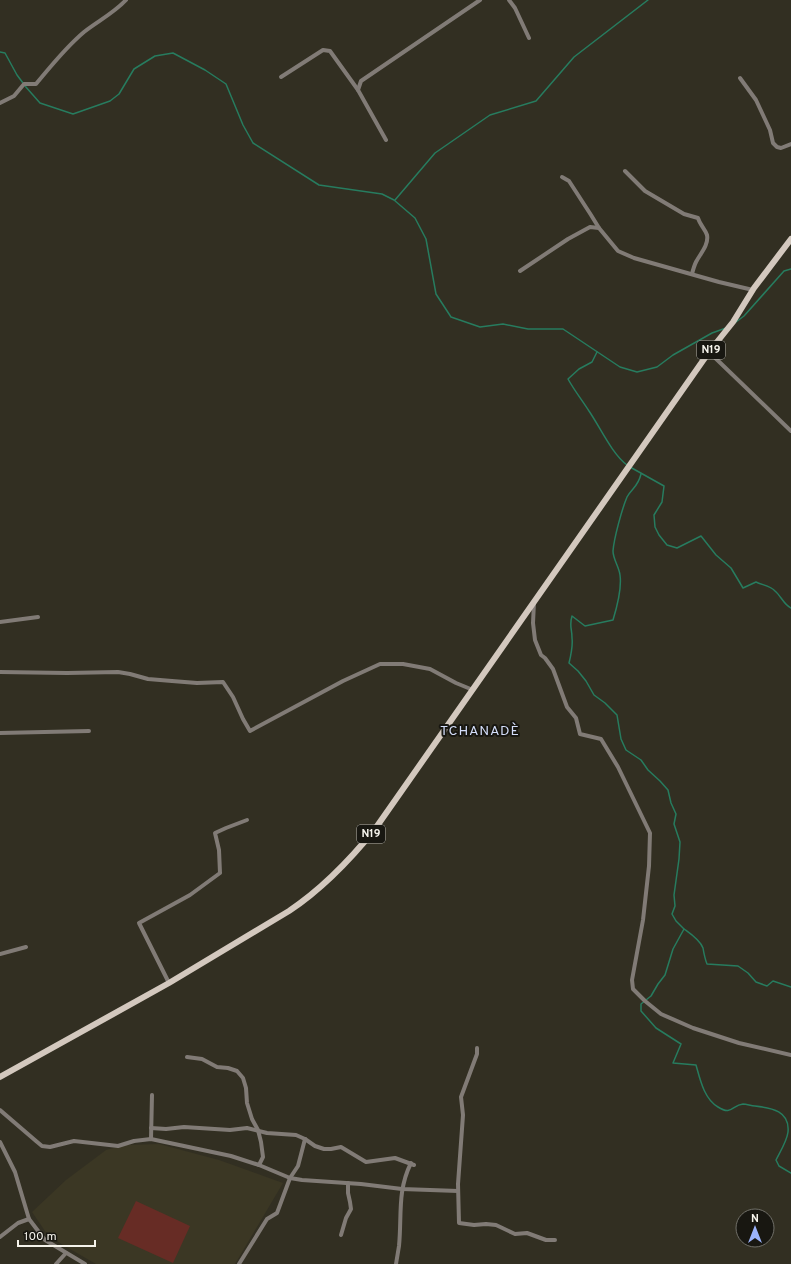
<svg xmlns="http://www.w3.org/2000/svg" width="791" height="1264" font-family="Overpass,sans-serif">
<rect width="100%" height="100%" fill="#322f22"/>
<polygon fill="#3b3724" points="159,1144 219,1160 283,1183 235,1264 96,1264 63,1245 47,1234 32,1212 66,1180 106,1150 125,1145"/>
<polygon fill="#672c25" points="136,1201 190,1226 173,1263 118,1238"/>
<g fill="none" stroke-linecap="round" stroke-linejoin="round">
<g stroke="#277c5f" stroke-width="1.5">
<polyline points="0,52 5,53 17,75 23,83"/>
<polyline points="25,86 40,103 73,114 110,101 119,94 134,69 155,56 173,53 205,70 226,84 243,125 253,143 319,185 382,194 394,200 415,218 426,239 436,294 451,317 480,327 503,324 528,329 563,329 620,367 637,372 657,367 673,355 712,333 726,328"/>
<polyline points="395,200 435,153 490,115 536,101 574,57 648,0"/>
<polyline points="736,322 744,316 784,271 791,269"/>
<path d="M597,352L592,362L579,369L568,379C574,390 582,400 589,411C600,427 612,454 627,465"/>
<path d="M630,467L664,486L662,502L654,515L655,527L659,535L667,545L677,548L701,536L716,555L731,568L743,588L756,582C762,585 771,586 775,591C781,596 784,605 791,608"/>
<path d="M641,474C638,487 632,488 627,497C622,509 614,538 613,551C613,559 619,567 620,575C622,589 617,607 613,620L585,626L572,616C569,626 572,628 572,638C573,646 571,655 569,663L578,671L586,681L594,695L605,703L617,715L621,739L626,750L641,760L648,770L660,781L668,790L671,803L676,814L674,824L680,842L679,859L674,895L675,906L672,914L676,921L684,929L673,949L665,975L658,984L651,996L641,1004V1011L656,1028L681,1044L673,1063L696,1065C700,1079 704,1099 718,1107C732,1116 732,1105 743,1104C747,1104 751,1106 755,1106C772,1108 790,1111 788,1132C787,1141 780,1152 776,1160L779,1166L791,1173"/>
<path d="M684,929C691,934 700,940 703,948C704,954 705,959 707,964L738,966L748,973L756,982L767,986L773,981L791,987"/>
</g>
<g stroke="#817b76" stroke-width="4">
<polyline points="509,0 515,8 529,38"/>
<polyline points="281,77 323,50 330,51 358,90"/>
<polyline points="740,78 756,100 770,130 773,143 777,147 781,148 791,144"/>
<path d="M0,103L14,96L24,84H36C52,65 65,48 84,32C98,21 114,13 126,0"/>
<polyline points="386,140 358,90 361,81 480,0"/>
<path d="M625,171L645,191L684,214L698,218C700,225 705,229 707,235C709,245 700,254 696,262C694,266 693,270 692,274"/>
<polyline points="562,177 569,181 591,215 599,228"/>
<polyline points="520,271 568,239 590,227 599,228 618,251 634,258 719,282 753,290"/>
<polyline points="709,352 791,431"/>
<polyline points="534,602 533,623 535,640 541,655 545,658 553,669 567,707 576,718 580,734 601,739 618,767 650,833 649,866 643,920 632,980 633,989 645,1001 661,1014 693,1028 739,1043 791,1055"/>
<polyline points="0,622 38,617"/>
<polyline points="0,672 67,673 118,672 130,674 148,679 172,681 197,683 223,682 233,697 243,719 250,731 343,681 380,664 403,664 430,669 456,683 473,690"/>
<polyline points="0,733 89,731"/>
<polyline points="0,954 26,947"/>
<polyline points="169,983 139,923 190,895 220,873 219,850 215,833 226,828 247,820"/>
<polyline points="477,1048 477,1054 461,1097 463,1115 458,1184 459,1223 474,1225 486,1224 496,1225 515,1234 527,1233 546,1240 555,1240"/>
<polyline points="187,1057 202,1059 217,1067 228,1068 237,1071 243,1078 246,1088 247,1103 252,1119 258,1130 261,1142 263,1157 259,1165"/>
<polyline points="0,1110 36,1141 42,1146 50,1147 74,1141 118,1146 134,1141 151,1139 231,1156 259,1165 290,1178 302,1180 361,1184 402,1189 458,1191"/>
<polyline points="151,1128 166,1129 184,1127 230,1130 247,1128 267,1133 296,1135 305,1139 315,1146 324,1149 331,1149 341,1147 366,1162 395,1158 414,1165"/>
<polyline points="151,1139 152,1095"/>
<polyline points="0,1142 15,1172 29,1219 45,1240 85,1264"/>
<polyline points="341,1235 346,1218 351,1209 350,1202 348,1193 348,1183"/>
<polyline points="0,1237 18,1223 29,1219"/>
<polyline points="56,1264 66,1253"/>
<polyline points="239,1264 267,1219 277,1213 290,1178 298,1166 305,1139"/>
<path d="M396,1264C397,1258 398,1252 399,1246C402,1216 397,1191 411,1163"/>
</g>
<path stroke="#d3c8be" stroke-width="6" d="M0,1077L169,983L289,911C322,889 350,860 375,829L709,352L733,322L754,288L791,239"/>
</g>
<g text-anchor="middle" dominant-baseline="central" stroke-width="4" stroke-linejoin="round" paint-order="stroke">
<g fill="#181711" stroke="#b3b1aa" stroke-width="1">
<rect x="697" y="341" width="28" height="18" rx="3"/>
<rect x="357" y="825" width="28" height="18" rx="3"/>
</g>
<g font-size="11" font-weight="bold" fill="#f5f3eb">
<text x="711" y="350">N19</text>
<text x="371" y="834">N19</text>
</g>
<g font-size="14" letter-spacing="1" fill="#d4defa" stroke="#181711">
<text x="480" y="731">TCHANADÈ</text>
</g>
</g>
<g transform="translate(755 1228)"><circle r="19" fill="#181711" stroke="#706f68"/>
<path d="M0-3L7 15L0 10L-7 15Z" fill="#9cb4fd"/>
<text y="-6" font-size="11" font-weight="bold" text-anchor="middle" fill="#f5f3eb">N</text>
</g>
<path d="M18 1240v6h77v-6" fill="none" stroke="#f5f3eb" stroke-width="2"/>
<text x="24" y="1240" font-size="12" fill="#f5f3eb" stroke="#181711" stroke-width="3" paint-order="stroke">100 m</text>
</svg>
